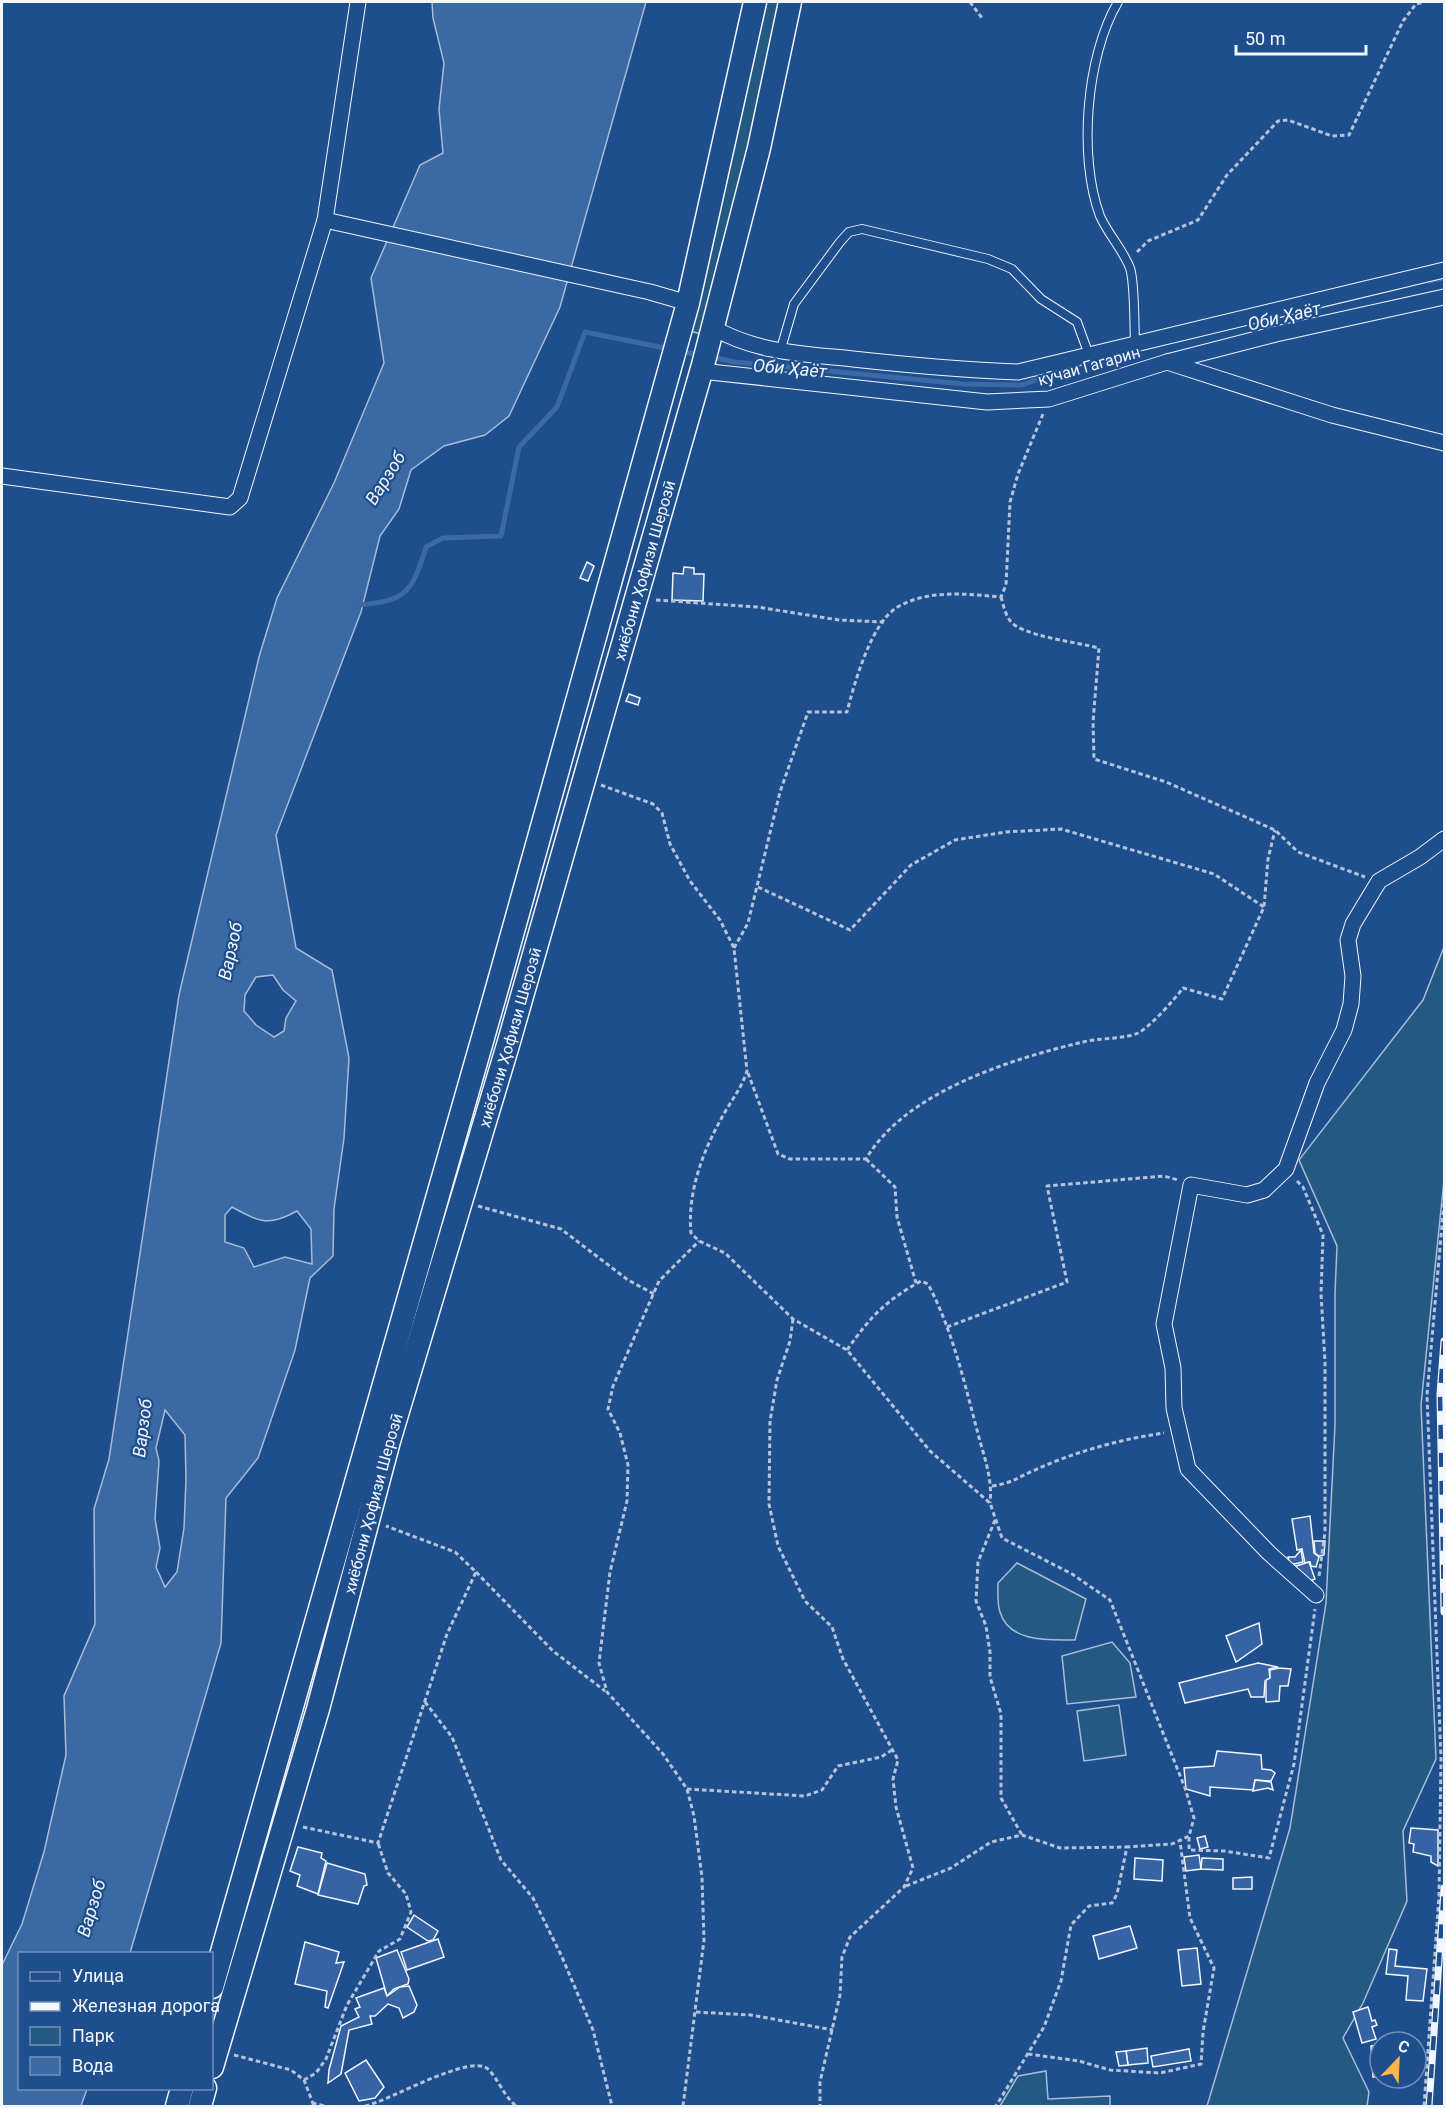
<svg xmlns="http://www.w3.org/2000/svg" width="1446" height="2108" font-family="Roboto,sans-serif">
<rect width="100%" height="100%" fill="#1f4e8c"/>
<g fill="#245a82" stroke="#a8bbd7" stroke-width="1.5">
<polygon points="755,2 784,2 703,335 682,328"/>
<polygon points="1444,947 1444,1180 1421,1405 1436,1759 1403,1831 1407,1901 1363,2003 1343,2038 1369,2092 1367,2106 1207,2106 1290,1828 1326,1603 1335,1425 1335,1293 1337,1246 1299,1160 1423,1000"/>
<path d="M1017,1563L1086,1599L1075,1640C1050,1640 1009,1643 1000,1612C997,1604 998,1592 998,1583Z"/>
<polygon points="1112,1642 1130,1663 1136,1697 1067,1704 1062,1656"/>
<polygon points="1119,1705 1126,1755 1084,1761 1077,1711"/>
<polygon points="1046,2071 1048,2099 1110,2096 1110,2106 1000,2106 1018,2076"/>
</g>
<path fill="#3b69a3" stroke="#a8bbd7" stroke-width="1.5" fill-rule="evenodd" d="M432,2H646L560,307L509,416L485,435L444,446L411,470L399,509L380,536L361,612L276,835L296,948L332,970L349,1058L344,1138L334,1209L333,1256L310,1278L295,1350L258,1458L226,1498L221,1643L130,1953L20,1954V2088L87,2089L81,2106H2V1965L22,1924L44,1852L66,1755L64,1696L95,1624L94,1509L109,1459L179,995L259,657L277,598L334,483L384,363L371,278L420,165L443,153L439,109L444,63L433,18ZM273,975L283,990L296,1001L286,1018L284,1031L274,1037L256,1025L244,1011L245,995L256,977ZM232,1207C260,1222 268,1227 297,1211L311,1229L312,1264L285,1257L254,1267L244,1248L225,1242V1215ZM165,1410L185,1435L186,1480L184,1528L177,1572L165,1587L156,1567L160,1548L155,1519L159,1461L156,1448Z"/>
<g fill="none" stroke-linecap="round" stroke-linejoin="round">
<g stroke="#3b69a3" stroke-width="5">
<polyline points="1429,281 1444,278"/>
<polyline points="679,351 699,355"/>
<polyline points="711,357 735,362 963,384 1022,385 1081,364"/>
<path d="M358,605C407,601 412,592 426,547L443,538L501,536L519,447L557,407L585,332L670,349"/>
</g>
</g>
<g fill="#3563a3" stroke="#f2f6ff" stroke-width="1.5">
<polygon points="587,562 594,566 588,581 580,578"/>
<polygon points="684,567 694,568 694,574 704,574 703,601 672,600 673,573 683,574"/>
<polygon points="629,694 640,698 638,705 626,701"/>
<polygon points="1310,1516 1314,1553 1319,1557 1316,1567 1311,1566 1310,1562 1305,1563 1302,1549 1297,1550 1292,1519"/>
<polygon points="1314,1541 1325,1541 1324,1555 1319,1556 1315,1553"/>
<polygon points="1301,1550 1303,1562 1290,1565 1288,1557 1295,1557"/>
<polygon points="1309,1562 1315,1579 1304,1583 1293,1567"/>
<polygon points="1259,1623 1262,1644 1236,1662 1226,1636"/>
<polygon points="1258,1663 1278,1667 1269,1669 1270,1679 1265,1681 1264,1697 1251,1697 1248,1689 1185,1703 1179,1683"/>
<polygon points="1279,1668 1291,1669 1288,1686 1280,1686 1279,1701 1266,1702 1266,1680 1270,1678 1270,1670"/>
<polygon points="1217,1751 1261,1755 1262,1769 1271,1770 1275,1773 1271,1781 1255,1780 1253,1790 1210,1787 1210,1796 1186,1789 1184,1768 1214,1766"/>
<polygon points="1255,1780 1271,1782 1273,1790 1268,1788 1253,1791"/>
<polygon points="1411,1828 1438,1830 1438,1866 1431,1862 1431,1856 1413,1852 1414,1844 1409,1843"/>
<polygon points="1205,1836 1208,1847 1200,1849 1197,1838"/>
<polygon points="298,1847 322,1853 321,1858 326,1861 318,1894 297,1886 300,1875 290,1871"/>
<polygon points="1199,1855 1201,1869 1186,1871 1184,1857"/>
<polygon points="1135,1858 1163,1860 1162,1881 1134,1879"/>
<polygon points="1202,1858 1223,1859 1223,1870 1201,1869"/>
<polygon points="327,1863 365,1874 367,1885 364,1886 358,1904 318,1895"/>
<polygon points="1252,1877 1252,1889 1233,1889 1233,1878"/>
<polygon points="414,1915 438,1931 433,1940 428,1941 407,1927"/>
<polygon points="1130,1926 1137,1948 1099,1959 1093,1936"/>
<polygon points="438,1939 444,1957 407,1970 401,1952"/>
<polygon points="305,1942 339,1952 336,1963 344,1962 328,2008 325,2007 327,1991 295,1984"/>
<polygon points="1197,1948 1201,1984 1182,1986 1178,1950"/>
<polygon points="1389,1949 1397,1950 1395,1966 1427,1969 1423,2001 1406,2000 1408,1976 1386,1974"/>
<polygon points="397,1950 409,1979 408,1984 394,1989 387,1996 376,1958"/>
<polygon points="409,1986 417,2005 414,2012 403,2018 399,2008 388,2004 375,2016 370,2016 372,2024 349,2030 341,2074 328,2083 329,2070 341,2026 359,2017 355,2009 360,2007 356,1998 384,1988 387,1996 400,1987"/>
<polygon points="1368,2007 1372,2021 1375,2020 1377,2025 1372,2027 1376,2039 1362,2043 1353,2012"/>
<polygon points="1380,2045 1380,2077 1373,2077 1371,2046"/>
<polygon points="1147,2048 1148,2063 1128,2065 1126,2051"/>
<polygon points="1189,2049 1191,2061 1153,2067 1151,2056"/>
<polygon points="1126,2051 1128,2065 1119,2066 1116,2052"/>
<polygon points="366,2060 384,2087 375,2098 359,2101 345,2073"/>
</g>
<g fill="none" stroke-linecap="round" stroke-linejoin="round">
<g stroke="#f2f6ff" stroke-width="10">
<g id="service">
<path d="M1118,2C1086,56 1078,157 1100,216C1108,234 1123,250 1130,268C1135,284 1134,323 1135,342"/>
<polyline points="780,352 794,304 840,242 849,232 862,229 988,259 1012,269 1041,299 1077,322 1089,355"/>
</g>
</g>
<g stroke="#f2f6ff" stroke-width="17">
<g id="minor">
<polyline points="325,220 650,292 688,303"/>
<path d="M712,327C756,353 805,354 853,359C908,365 962,370 1018,372L1444,270"/>
<polyline points="1167,362 1332,415 1444,443"/>
<polyline points="701,371 987,402 1049,399 1167,362 1276,334 1444,297"/>
<polyline points="2,476 230,507 240,498 325,220 358,2"/>
<polyline points="1316,1595 1269,1553 1188,1469 1174,1408 1173,1368 1164,1324 1191,1185 1247,1195 1264,1190 1286,1169 1317,1083 1344,1030 1351,1004 1353,976 1348,940 1353,924 1379,881 1420,857 1444,839"/>
</g>
</g>
<g stroke="#f2f6ff" stroke-width="25">
<g id="secondary">
<polyline points="212,1987 496,992 688,303 755,2"/>
<path id="s1" d="M212,2067L318,1709L389,1441L508,1045L703,365L759,148L790,2"/>
<polyline points="177,2106 182,2088"/>
<polyline points="200,2106 205,2088"/>
</g>
</g>
<g stroke="#b3c4dc" stroke-width="3" stroke-dasharray="4.5 3" stroke-linecap="butt">
<polyline points="970,2 982,18"/>
<polyline points="1137,252 1148,241 1198,220 1227,175 1278,121 1288,120 1332,136 1349,135 1403,21 1416,4 1424,2"/>
<path d="M1001,597C1004,607 1006,620 1016,626C1037,638 1075,642 1099,648L1093,722L1094,759L1166,782L1275,830L1298,852L1365,877"/>
<polyline points="656,600 757,607 839,620 884,622"/>
<path d="M601,785L653,804L662,813L670,844L690,881L720,920L734,948L747,1071C742,1087 733,1098 725,1112C704,1148 687,1191 691,1233L699,1241L725,1253L793,1319L847,1350L930,1451L990,1503L1002,1538L1072,1574L1110,1600L1185,1788L1194,1818L1189,1836L1172,1844L1127,1847L1117,1894L1112,1903L1089,1906L1071,1925L1061,1981L1044,2027L996,2106"/>
<polyline points="758,887 850,930 911,865 955,840 1006,832 1061,829 1214,874 1264,907"/>
<path d="M734,948L748,923L780,792L808,712H847C854,684 871,624 896,608C926,589 967,594 1001,597L1006,585L1010,502L1018,474L1043,414"/>
<path d="M748,1073L778,1154L790,1159H866C905,1092 1011,1059 1083,1042C1098,1038 1125,1039 1138,1033C1149,1028 1175,999 1183,988L1222,999L1264,907L1268,859L1275,830"/>
<polyline points="866,1159 895,1187 897,1217 916,1283"/>
<polyline points="1297,1181 1303,1187 1323,1235 1321,1294 1325,1362 1325,1532 1319,1576"/>
<polyline points="478,1206 561,1229 628,1280 654,1294"/>
<polyline points="793,1319 790,1341 777,1380 770,1421 769,1504 778,1546 805,1601 832,1627 843,1659 898,1760 893,1779 896,1807 913,1868 904,1887 850,1937 842,1957 840,1995 820,2082 820,2106"/>
<polyline points="947,1327 1067,1282 1047,1186 1164,1176 1178,1180"/>
<path d="M847,1350C871,1316 884,1302 921,1281L928,1284C952,1329 964,1381 977,1430C983,1454 993,1478 990,1503"/>
<path d="M992,1486C1013,1483 1016,1478 1035,1470C1074,1452 1121,1439 1164,1433"/>
<polyline points="995,1520 978,1562 976,1601 986,1626 990,1652 990,1677 1001,1714 1001,1798 1022,1835"/>
<polyline points="476,1572 553,1651 605,1691"/>
<polyline points="425,1702 452,1737 501,1860 533,1898 562,1957 593,2030 612,2106"/>
<polyline points="687,1789 805,1796 822,1790 838,1766 881,1757 892,1750"/>
<polyline points="303,1827 378,1843 447,1634 476,1572 455,1552 386,1526"/>
<polyline points="1189,1837 1189,1850 1224,1851 1269,1858 1294,1764 1315,1609"/>
<polyline points="906,1886 951,1868 991,1842 1022,1835 1060,1848 1127,1847"/>
<polyline points="696,2012 751,2015 833,2030"/>
<polyline points="1028,2054 1079,2061 1110,2070 1160,2073 1201,2064 1203,2032 1214,1968 1190,1918 1180,1841"/>
<polyline points="234,2055 291,2070 304,2080 314,2106"/>
<polyline points="304,2080 316,2073 326,2059 347,2005 379,1951 400,1939 411,1912 406,1894 388,1873 378,1843"/>
<polyline points="312,2103 325,2106"/>
<path d="M365,2106C389,2101 470,2053 488,2069C499,2080 503,2095 516,2106"/>
<polyline points="683,2106 704,1940 702,1877 694,1816 687,1789 663,1754 607,1692 599,1663 610,1572 627,1501 628,1465 620,1433 608,1409 613,1386 659,1281 699,1241"/>
<polyline points="1424,2106 1439,1896 1441,1759 1427,1395 1444,1202"/>
</g>
<use href="#service" stroke="#1f4e8c" stroke-width="8"/>
<use href="#minor" stroke="#1f4e8c" stroke-width="15"/>
<use href="#secondary" stroke="#1f4e8c" stroke-width="22"/>
<g stroke="#f2f6ff" stroke-width="7">
<g id="rail">
<polyline points="1444,1341 1440,1394 1444,1612"/>
<polyline points="1429,2106 1444,1888"/>
</g>
</g>
<use href="#rail" stroke="#1f4e8c" stroke-width="4.5" stroke-dasharray="14" stroke-linecap="butt"/>
</g>
<g text-anchor="middle" dominant-baseline="central" stroke-width="4.5" stroke-linejoin="round" paint-order="stroke">
<g font-size="16" fill="#f2f6ff" stroke="#1f4e8c">
<text transform="translate(1089 366) rotate(-16)">кӯчаи Гагарин</text>
<text stroke="none"><textPath href="#s1" startOffset="1558">хиёбони Ҳофизи Шерозӣ</textPath></text>
<text stroke="none"><textPath href="#s1" startOffset="1072">хиёбони Ҳофизи Шерозӣ</textPath></text>
<text stroke="none"><textPath href="#s1" startOffset="586">хиёбони Ҳофизи Шерозӣ</textPath></text>
</g>
<g font-size="18" font-style="italic" fill="#f2f6ff" stroke="#1f4e8c">
<text transform="translate(1284 316) rotate(-13)">Оби Ҳаёт</text>
<text transform="translate(790 368) rotate(5)">Оби Ҳаёт</text>
<text transform="translate(385 478) rotate(-58)">Варзоб</text>
<text transform="translate(230 951) rotate(-78)">Варзоб</text>
<text transform="translate(142 1428) rotate(-83)">Варзоб</text>
<text transform="translate(91 1908) rotate(-73)">Варзоб</text>
</g>
</g>
<rect width="1446" height="2108" fill="none" stroke="#f2f6ff" stroke-width="6"/>
<rect x="18" y="1952" width="195" height="138" fill="#1f4e8c" stroke="#7391ba" stroke-width="1.5"/>
<rect x="30" y="1972" width="30" height="9" fill="#1f4e8c" stroke="#7391ba" stroke-width="1.5"/>
<text x="72" y="1982" font-size="18" fill="#f2f6ff">Улица</text>
<rect x="30" y="2002" width="30" height="9" fill="#f2f6ff" stroke="#7391ba" stroke-width="1.5"/>
<text x="72" y="2012" font-size="18" fill="#f2f6ff">Железная дорога</text>
<rect x="30" y="2027" width="30" height="18" fill="#245a82" stroke="#7391ba" stroke-width="1.5"/>
<text x="72" y="2042" font-size="18" fill="#f2f6ff">Парк</text>
<rect x="30" y="2057" width="30" height="18" fill="#3b69a3" stroke="#7391ba" stroke-width="1.5"/>
<text x="72" y="2072" font-size="18" fill="#f2f6ff">Вода</text>
<g transform="translate(1398 2060) rotate(23)"><circle r="28" fill="#1f4e8c" stroke="#7391ba" stroke-width="1.5"/>
<path d="M0-4.5L10 22L0 15L-10 22Z" fill="#ffb74d"/>
<text y="-9" font-size="16" font-weight="bold" text-anchor="middle" fill="#f2f6ff">С</text>
</g>
<path d="M1236 45v9h130v-9" fill="none" stroke="#f2f6ff" stroke-width="3"/>
<text x="1245" y="45" font-size="18" fill="#f2f6ff" stroke="#1f4e8c" stroke-width="4.5" paint-order="stroke">50 m</text>
</svg>
